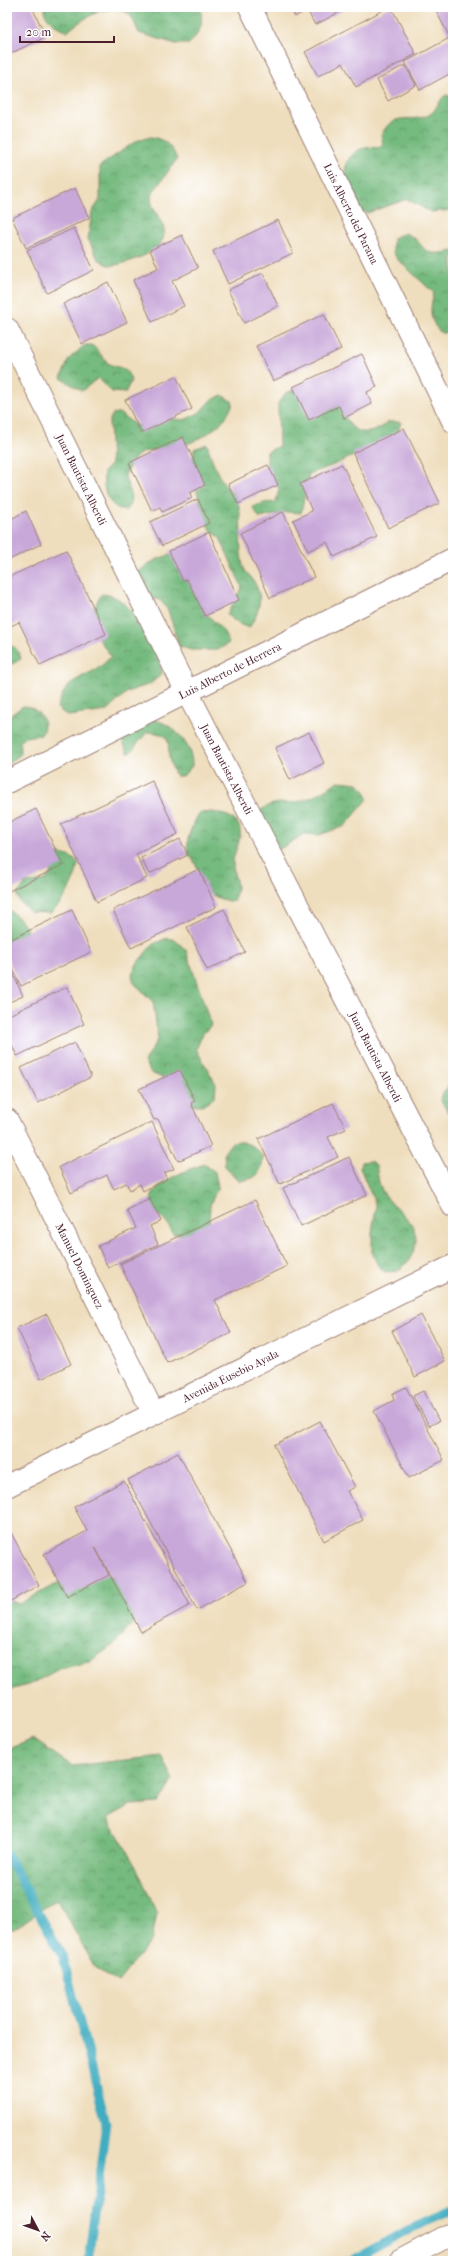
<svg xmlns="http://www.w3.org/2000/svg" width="460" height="2268" font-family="'IM FELL French Canon',serif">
<defs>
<pattern id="forest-crowns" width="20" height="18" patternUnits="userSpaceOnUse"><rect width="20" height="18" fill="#75ba7e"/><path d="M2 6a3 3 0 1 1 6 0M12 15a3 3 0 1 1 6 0" fill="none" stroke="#629767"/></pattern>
</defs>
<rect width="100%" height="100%" fill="#fff"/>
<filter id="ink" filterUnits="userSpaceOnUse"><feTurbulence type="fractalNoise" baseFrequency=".025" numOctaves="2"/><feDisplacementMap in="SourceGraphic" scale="8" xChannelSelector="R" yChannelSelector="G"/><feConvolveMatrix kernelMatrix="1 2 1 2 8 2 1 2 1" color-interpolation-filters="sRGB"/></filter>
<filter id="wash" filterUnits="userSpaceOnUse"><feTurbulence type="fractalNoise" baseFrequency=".012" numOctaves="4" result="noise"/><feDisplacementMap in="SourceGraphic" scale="16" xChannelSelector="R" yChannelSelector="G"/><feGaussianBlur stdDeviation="0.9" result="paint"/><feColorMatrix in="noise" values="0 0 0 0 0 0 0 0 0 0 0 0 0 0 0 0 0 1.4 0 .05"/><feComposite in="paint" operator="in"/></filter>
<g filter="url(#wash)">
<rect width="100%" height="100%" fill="#efdebd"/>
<g fill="url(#forest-crowns)" stroke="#606c54">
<path d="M45,7H200C204,23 201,32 189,44H176L139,33C136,27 133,18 129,14C109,0 82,19 67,32L55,25L45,15Z"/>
<path d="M446,95L453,97V210L431,212L407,199L367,213L361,211L345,177L346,163C356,149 362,146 379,148L383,143L381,136C393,109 411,124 429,115C437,111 438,100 446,95Z"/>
<path d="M151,137C165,139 172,146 177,159L151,195C150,208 159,215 163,226C172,251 128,263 110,266L98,259L88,239L92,212L100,200V166L136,141Z"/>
<path d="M405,233C430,244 416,259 453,251V332L441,333C428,320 430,309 434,293L397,259L393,252V238Z"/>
<path d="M85,345H92C98,350 102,357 107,362C116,370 126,363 131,381L125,393L112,392L98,378L82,391L61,378L69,359Z"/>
<path d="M311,384L342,407C348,434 368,440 388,422H401L397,435L334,465L309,474L301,513L287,512L260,518L252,507L264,503L276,502L279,489L267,466V452L279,446L278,403L286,393Z"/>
<path d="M222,395L233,402C228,425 196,444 174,447C147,452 137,446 125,476C127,488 137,500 125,511C105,505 103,490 104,471L111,464L109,421L113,414L119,413L137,426L160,418L184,420L199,413L209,402Z"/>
<path d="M207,444C211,456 215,470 222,481C227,488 235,495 238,503C244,525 237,548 244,568C245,572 250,575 253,580C264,597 260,611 249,628L237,623L227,615L242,587L220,538L210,529L204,518L193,476L194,449Z"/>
<path d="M170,555L181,562L205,612L224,632L229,643L218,650H191L179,646L168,610L160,600L148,597L136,575C146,564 155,559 170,555Z"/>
<path d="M102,594C117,596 119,599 131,610C155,632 157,643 162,674L150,684L127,692L107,711L68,716L57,708C60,700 63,690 71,684C85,672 98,673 111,656C94,634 84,619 102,594Z"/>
<path d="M7,645C16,646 19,651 21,659L7,667Z"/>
<path d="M23,706C37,707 50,721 41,735L25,737L20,742V755L7,764V718Z"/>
<path d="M151,719C173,723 193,744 192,766L183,776H176C173,770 170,764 169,757C168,736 170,734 147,732L129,754L122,741V734Z"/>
<path d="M338,781L358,783L366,793L368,799L345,826L319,835L304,834L278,850L257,813C273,801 277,804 295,802C311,800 325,790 338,781Z"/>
<path d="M213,812C222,814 233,816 238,824C245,837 233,851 233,863C233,882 242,882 233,902C205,896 206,890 196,865C195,861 189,857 188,852C185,838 193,825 199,813Z"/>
<path d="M55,853L69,856L78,862C78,877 62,906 50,913L30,912L20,902L17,895L26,882L33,883L46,880L51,872L48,862Z"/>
<polygon points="7,908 22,921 27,930 24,936 7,942"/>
<polygon points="167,938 175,940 186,950 211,1025 203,1034 196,1049 216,1084 215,1097 204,1105 191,1105 163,1078 151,1073 144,1062 158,1038 153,1002 134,983 132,975 138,962 153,944"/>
<polygon points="453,1082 453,1120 440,1100 442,1093"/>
<path d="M240,1141L253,1146L263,1156C262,1174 257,1179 239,1181L225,1166L224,1153L232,1142Z"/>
<path d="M370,1161L376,1165C378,1174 378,1184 383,1192C394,1211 424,1223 414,1250C411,1259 405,1266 398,1271L385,1272L379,1267L372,1254V1233L376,1206L360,1168L361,1162Z"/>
<path d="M204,1164L215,1172L218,1187L210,1205L209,1226L187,1236L182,1234H173C169,1222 159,1218 153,1207C142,1185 188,1170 204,1164Z"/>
<polygon points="106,1576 119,1581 142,1614 113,1645 89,1662 59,1669 31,1684 7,1691 7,1599 19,1604 54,1585 67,1581"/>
<polygon points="33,1739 72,1766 161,1756 173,1780 158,1803 131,1805 108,1818 136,1866 157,1914 152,1939 118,1982 95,1968 57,1899 14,1929 7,1929 7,1750"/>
</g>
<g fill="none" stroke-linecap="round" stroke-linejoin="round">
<g stroke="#42adc1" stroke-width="9">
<polyline points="7,1855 63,1957 106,2123 88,2261"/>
<polyline points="351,2261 408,2230 453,2210"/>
</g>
</g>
<g id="blocks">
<g fill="#c8a7d9">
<polygon points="7,7 32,7 46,37 7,55"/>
<polygon points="290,7 349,7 315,25 307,10 295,17"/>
<polygon points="389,7 391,7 416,54 356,87 343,63 318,76 305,52"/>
<polygon points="434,7 453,7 453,34 449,36"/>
<polygon points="453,36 453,72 420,90 405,62"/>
<polygon points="405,65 416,85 388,101 377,80"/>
<polygon points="75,188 89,218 26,248 12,218"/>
<polygon points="278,220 293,253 228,284 213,251"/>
<polygon points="74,228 94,270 47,293 27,250"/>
<polygon points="182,235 198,268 172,281 184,306 152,322 133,280 158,268 150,250"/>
<polygon points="263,273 278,306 244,323 228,290"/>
<polygon points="108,282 127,322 82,344 63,304"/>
<polygon points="324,314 341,349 273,381 256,346"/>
<polygon points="362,354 377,387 367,392 372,404 344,418 339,406 309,420 293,387"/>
<polygon points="176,376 192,409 141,433 125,400"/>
<polygon points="404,428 440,503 388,528 353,453"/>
<polygon points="183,437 205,485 190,493 192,498 162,512 160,507 152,511 129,463"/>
<polygon points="342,464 377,537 334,557 327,542 308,551 293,520 312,511 300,484"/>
<polygon points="268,465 278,485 238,504 228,484"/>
<polygon points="198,499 209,523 162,546 150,522"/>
<polygon points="26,511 41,544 9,560 7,555 7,521"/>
<polygon points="283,512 314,577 270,598 240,533"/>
<polygon points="209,532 239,600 205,616 187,579 183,581 169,551"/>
<polygon points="66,550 106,634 40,666 19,622 7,628 7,578"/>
<polygon points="309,732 324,763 290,780 275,748"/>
<polygon points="152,781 178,834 136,854 147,878 97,902 61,824"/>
<polygon points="36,809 63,865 7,892 7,823"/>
<polygon points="180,839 188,855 149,874 141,858"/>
<polygon points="199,869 216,907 131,948 113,910"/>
<polygon points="224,909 245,952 207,970 187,927"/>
<polygon points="72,910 91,952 21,986 7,957 7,941"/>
<polygon points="11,969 23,996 7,1003 7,970"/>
<polygon points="67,987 84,1024 17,1056 7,1034 7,1016"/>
<polygon points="75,1042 91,1077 38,1103 21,1068"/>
<polygon points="180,1070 195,1101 191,1103 211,1146 178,1161 158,1119 154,1120 139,1089"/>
<polygon points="333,1103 346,1129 328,1137 338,1157 280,1184 258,1139"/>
<polygon points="152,1122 174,1169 164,1173 167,1179 143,1191 140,1184 130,1190 126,1183 114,1189 107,1175 71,1193 59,1167"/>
<polygon points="349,1157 367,1195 301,1226 283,1188"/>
<polygon points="150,1199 161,1221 150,1226 158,1244 108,1268 98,1246 136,1228 127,1210"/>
<polygon points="255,1200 287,1266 215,1300 231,1333 167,1363 120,1264"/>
<polygon points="47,1314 71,1364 41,1379 17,1328"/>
<polygon points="421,1315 445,1361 415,1377 392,1331"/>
<polygon points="406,1387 444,1460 409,1478 374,1411 394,1400 392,1394"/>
<polygon points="423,1391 439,1421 429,1426 413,1396"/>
<polygon points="320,1421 355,1487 347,1491 363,1520 324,1541 274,1445"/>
<polygon points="178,1453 248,1582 197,1610 128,1480"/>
<polygon points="124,1481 190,1605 141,1632 95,1547 109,1575 67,1597 44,1554 87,1531 74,1507"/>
<polygon points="10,1531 39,1585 7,1603 7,1533"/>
</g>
</g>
</g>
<g filter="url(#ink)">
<use href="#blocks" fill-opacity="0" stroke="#9c7e74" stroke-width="1"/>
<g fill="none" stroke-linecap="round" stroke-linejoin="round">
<g stroke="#9c7e74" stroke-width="24">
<g id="minor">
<path id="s1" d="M250,7L453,421"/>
<path id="s2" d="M7,329L187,692L453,1206"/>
<path id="s3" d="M7,782L453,559"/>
<path id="s4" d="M7,1120L153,1412"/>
<path id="s5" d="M7,1486L453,1266"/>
<polyline points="400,2261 453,2233"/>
</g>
</g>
<use href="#minor" stroke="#fff" stroke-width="22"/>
</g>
</g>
<g text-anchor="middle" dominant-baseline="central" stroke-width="3.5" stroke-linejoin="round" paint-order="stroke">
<g font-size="11" fill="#4a1f2b" stroke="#fff">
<text stroke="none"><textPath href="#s1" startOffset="230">Luis Alberto del Parana</textPath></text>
<text stroke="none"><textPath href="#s2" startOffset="168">Juan Bautista Alberdi</textPath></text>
<text stroke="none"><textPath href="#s3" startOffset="249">Luis Alberto de Herrera</textPath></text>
<text stroke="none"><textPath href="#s2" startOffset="492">Juan Bautista Alberdi</textPath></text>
<text stroke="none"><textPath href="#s2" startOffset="816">Juan Bautista Alberdi</textPath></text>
<text stroke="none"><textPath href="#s4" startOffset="163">Manuel Dominguez</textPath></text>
<text stroke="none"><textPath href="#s5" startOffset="249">Avenida Eusebio Ayala</textPath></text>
</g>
</g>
<rect width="460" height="2268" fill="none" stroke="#fff" stroke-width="24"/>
<g transform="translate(38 2230) rotate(131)" stroke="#ffffff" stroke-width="3" paint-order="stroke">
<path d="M0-3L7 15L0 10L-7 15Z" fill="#4a1f2b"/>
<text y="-6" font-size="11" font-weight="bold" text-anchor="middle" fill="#4a1f2b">N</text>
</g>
<path d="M20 36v6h94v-6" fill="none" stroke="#4a1f2b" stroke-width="2"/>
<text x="26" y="36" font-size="12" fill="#4a1f2b" stroke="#ffffff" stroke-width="3" paint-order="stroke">20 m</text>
</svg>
